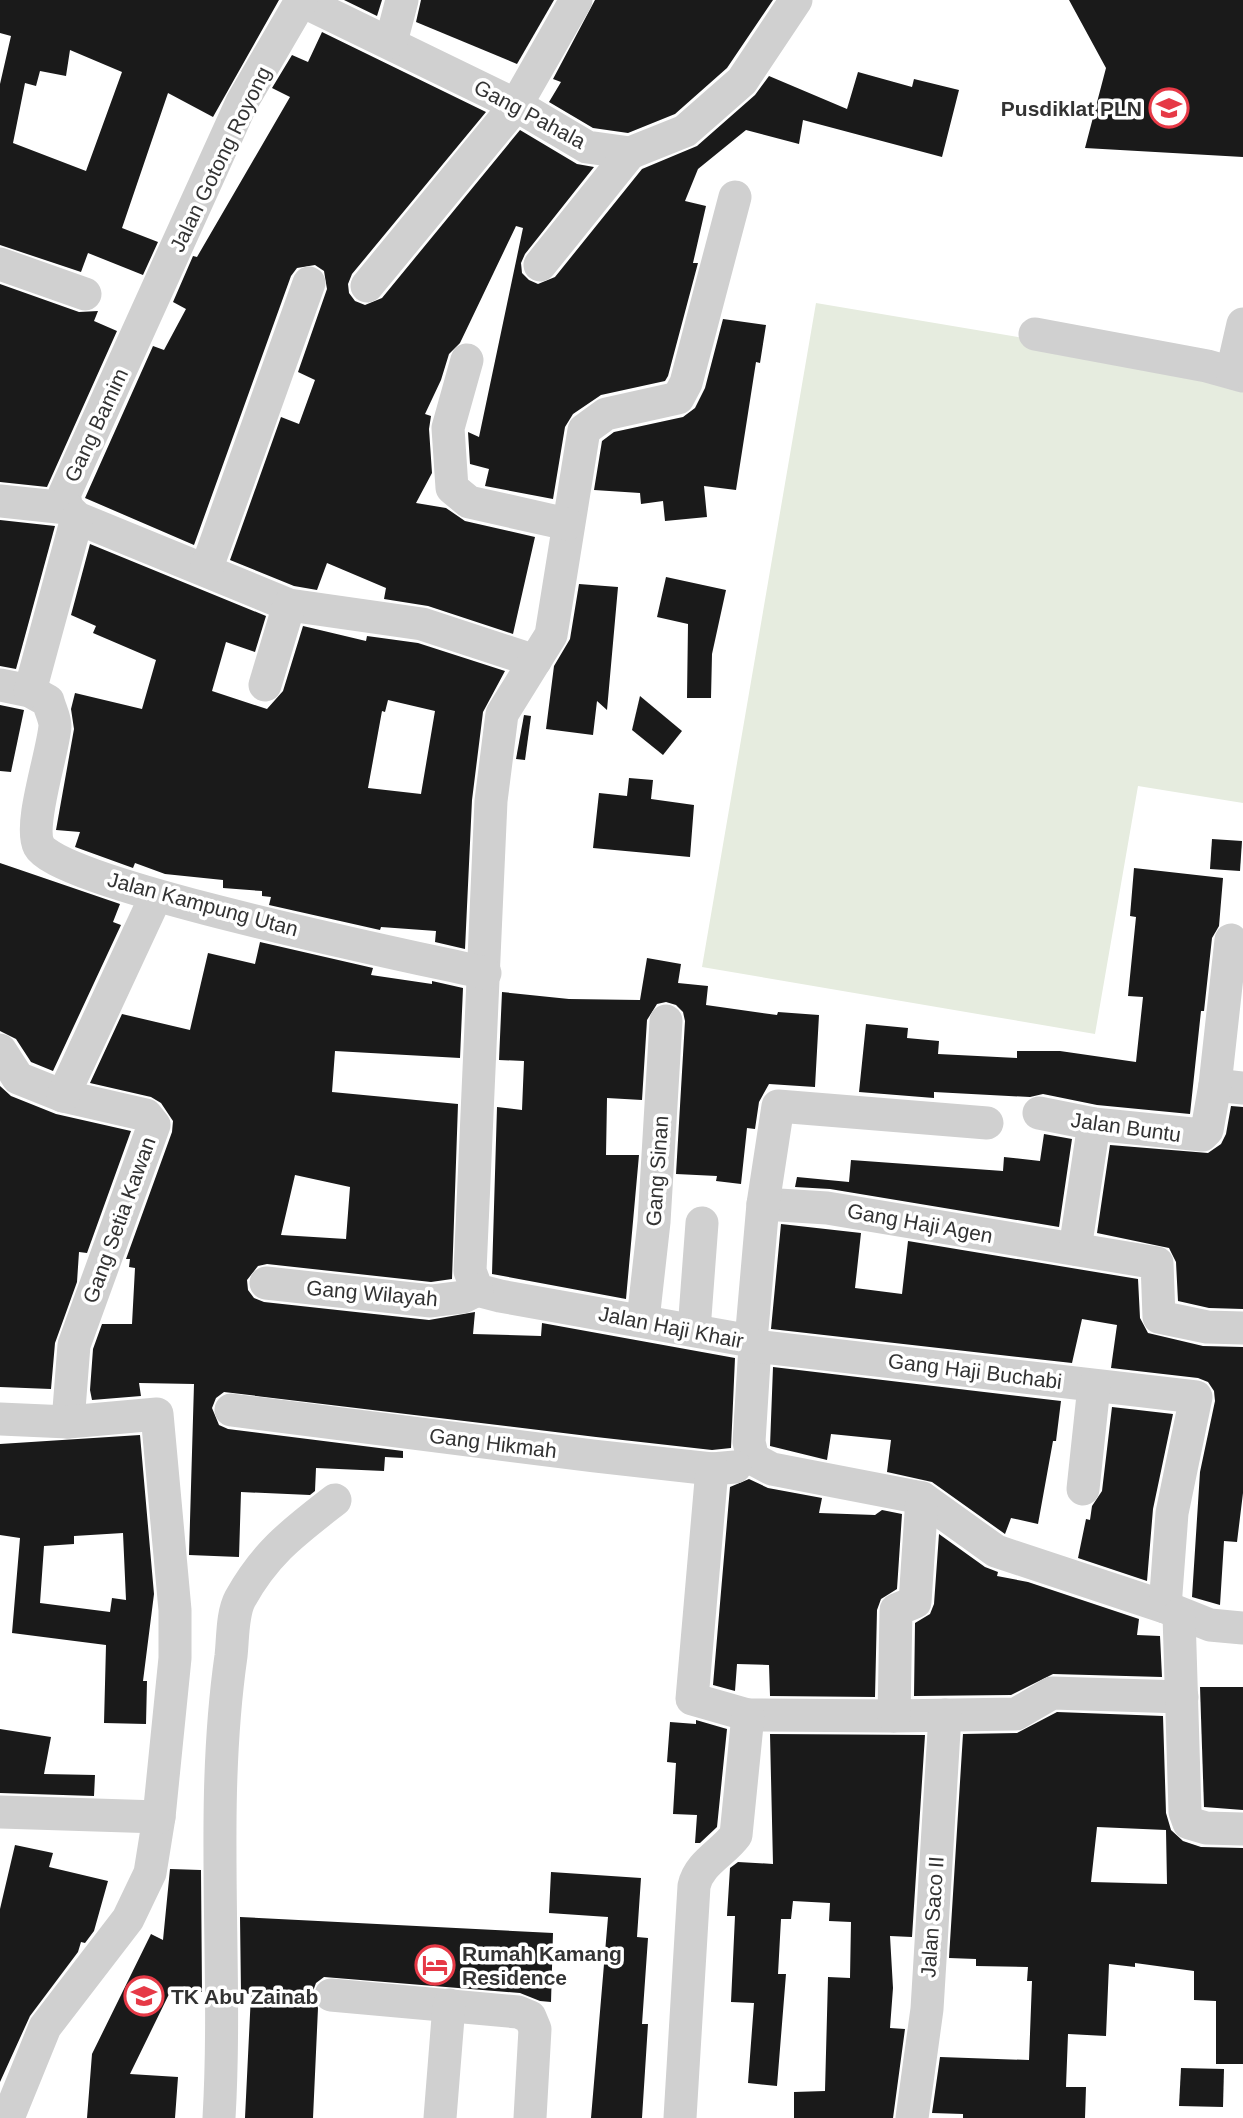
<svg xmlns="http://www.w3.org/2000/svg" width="1243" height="2118" font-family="Arial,sans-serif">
<rect width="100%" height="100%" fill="#fff"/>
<polygon fill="#e6ecdf" points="816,303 1243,375 1243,803 1138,786 1095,1034 702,967"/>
<g fill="#1a1a1a" fill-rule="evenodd">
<path d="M0,0H279L213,117L168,93L122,228L158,242L143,275L88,253L81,272L0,245V84L11,36L0,33ZM70,50L122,72L86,171L13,143L25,83L36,86L40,71L66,76Z"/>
<polygon points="344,0 382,0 377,16"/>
<polygon points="421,0 554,0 517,64 416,22"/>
<polygon points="595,0 773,0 727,68 675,114 628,133 593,128 549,102 561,82 553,79"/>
<polygon points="1069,0 1243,0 1243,157 1085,148 1106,68"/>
<polygon points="322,32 486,112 352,274 348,284 349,293 355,301 365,305 382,298 520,130 577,164 594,167 525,254 521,263 522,273 529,280 538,284 555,277 642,169 697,146 755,95 769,76 847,109 858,72 912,87 914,79 959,90 942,157 803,120 799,144 746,130 698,169 685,201 706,206 693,263 698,263 668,376 665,381 601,395 573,414 565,427 553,499 485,486 489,469 470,464 468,432 479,437 523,228 516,226 460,343 449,354 441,380 425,414 431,416 429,429 432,473 416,503 446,508 465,521 535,537 513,634 428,606 384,599 386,588 327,563 317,590 294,586 230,560 281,417 299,424 315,380 298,372 327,289 324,271 315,265 297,268 291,276 194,545 85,498 153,346 164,350 186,309 173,302 193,256 197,257 290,97 272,88 292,55 308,62"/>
<polygon points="0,284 79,312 98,311 94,321 117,331 47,487 0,482"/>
<polygon points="723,319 766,325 760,363 756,362 736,490 704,486 707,517 665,521 663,501 641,504 640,493 594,490 602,441 614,432 683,417 695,408 705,388"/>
<polygon points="0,520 55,526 16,669 0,666"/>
<path d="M90,544L266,616L255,652L226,642L212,691L267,709L283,691L303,626L366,641L367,636L418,643L505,671L483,712L472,800L465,949L435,942L436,931L381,927L380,930L269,905L271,897L262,896V891L223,888V880L165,874L135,863L133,868L75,847L80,832L56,830L74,729L71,709L75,693L142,709L156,660L93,633L96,626L71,615ZM388,700L435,711L421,794L368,788L382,711L385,712Z"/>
<polygon points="666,577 726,590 712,654 711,698 687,698 688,624 657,617"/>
<polygon points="579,584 618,587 607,710 597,701 593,735 546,729 554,666 570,639"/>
<polygon points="640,696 682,731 663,755 632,730"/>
<polygon points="0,705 24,710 11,772 0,771"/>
<polygon points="524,715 531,716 525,760 516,759"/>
<polygon points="629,778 653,780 651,799 694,805 690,857 593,848 599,793 627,796"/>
<polygon points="1212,839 1242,841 1240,871 1210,869"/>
<polygon points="0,863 120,904 113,922 121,925 53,1071 31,1062 16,1039 0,1031"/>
<polygon points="1134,868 1223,878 1219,926 1212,938 1204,1011 1201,1011 1190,1114 1097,1105 1043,1094 1030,1097 934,1092 934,1098 859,1092 866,1024 908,1028 907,1038 939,1041 938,1054 1017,1058 1017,1051 1060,1051 1136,1062 1143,997 1128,996 1136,917 1130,916"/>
<path d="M260,942L373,968L371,975L432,984V981L463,988L460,1058L335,1051L332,1092L458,1104L452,1279L431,1282L267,1264L258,1266L247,1280L248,1290L254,1298L264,1302L429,1320L475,1312L473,1334L541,1336L542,1323L735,1358L731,1448L712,1450L596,1437L224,1392L216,1398L212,1408L219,1425L228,1429L403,1451V1458L385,1457L384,1471L316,1468L315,1491L310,1495L241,1492L239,1557L189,1555L194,1384L139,1383L141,1396L92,1400L90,1390L93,1349L102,1324H132L135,1268L129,1267L130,1259H126L172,1132L173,1121L161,1103L151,1097L90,1083L122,1014L190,1030L208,953L255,964ZM295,1175L350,1187L346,1239L281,1235Z"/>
<polygon points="647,958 681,964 678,983 708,986 706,1005 777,1015 778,1012 819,1015 815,1087 769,1084 759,1102 755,1129 747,1128 741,1184 716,1181 717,1176 676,1174 685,1021 683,1012 676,1005 666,1002 657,1004 647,1020 642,1100 607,1098 606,1155 639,1155 626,1299 492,1274 497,1107 522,1110 524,1061 499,1060 502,992 569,999 640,1000"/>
<polygon points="0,1086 11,1096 56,1114 131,1131 87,1253 79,1252 77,1282 55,1343 51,1389 0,1387"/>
<polygon points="1231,1106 1243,1107 1243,1309 1209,1308 1178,1301 1176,1262 1169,1248 1097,1233 1110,1145 1208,1153 1221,1144 1226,1134"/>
<polygon points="1044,1134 1072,1139 1059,1227 830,1189 795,1187 797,1177 849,1182 851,1160 1003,1171 1004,1157 1040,1161"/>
<polygon points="781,1224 861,1233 855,1288 902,1294 908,1241 1138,1279 1140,1318 1148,1333 1203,1346 1243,1347 1243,1493 1237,1542 1224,1541 1220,1605 1192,1597 1200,1472 1215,1401 1214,1391 1208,1382 1198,1378 1111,1368 1117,1325 1082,1319 1072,1363 771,1329"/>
<polygon points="773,1367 1061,1401 1056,1441 1053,1441 1038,1524 1011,1518 1005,1534 932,1482 887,1472 891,1440 831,1434 827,1460 770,1446"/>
<polygon points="1112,1407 1173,1414 1153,1509 1147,1581 1078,1558 1086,1519 1090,1520 1092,1506 1102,1491"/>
<path d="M140,1435L154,1594L143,1681H147L146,1724L104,1723L106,1645L12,1633L20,1538L0,1535V1444ZM123,1533L126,1600L112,1598L110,1612L40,1603L44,1546L74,1544V1536Z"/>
<polygon points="749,1479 768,1488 822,1498 819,1513 875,1515 882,1510 902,1514 897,1589 881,1599 877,1610 875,1697 770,1696 769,1665 737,1664 735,1691 713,1685 730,1487"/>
<polygon points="939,1534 985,1567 998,1572 997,1576 1028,1582 1139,1619 1137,1635 1160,1636 1162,1677 1053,1674 1011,1695 914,1696 915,1623 930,1614 934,1604"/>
<polygon points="1200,1687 1243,1687 1243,1810 1204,1807"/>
<path d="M1057,1712L1163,1716L1166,1813L1171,1830L1183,1841L1201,1847L1243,1848V2064H1216V2001L1194,2000V1971L1135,1963V1967L1109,1964L1106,2036L1068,2034L1066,2087H1086L1085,2118H963V2114L932,2113L940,2057L1029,2060L1032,1981H1027L1028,1967L976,1966V1959L949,1958L963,1734L1017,1733ZM1097,1827L1166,1830L1167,1884L1091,1882Z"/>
<polygon points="696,1720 727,1729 717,1827 700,1843 695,1843 697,1815 673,1814 676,1763 667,1762 670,1722 696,1724"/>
<polygon points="0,1729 51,1737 44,1774 95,1775 94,1796 0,1793"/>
<polygon points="770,1734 925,1735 912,1937 890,1936 893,1988 890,2028 905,2029 893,2118 794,2118 794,2092 825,2091 828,1977 850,1978 851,1922 829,1921 830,1903 793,1901 791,1919 781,1919 778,1974 786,1974 777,2086 748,2083 754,2003 731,2002 735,1916 727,1916 730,1868 738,1862 773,1864"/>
<polygon points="15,1845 53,1853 49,1867 108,1881 94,1931 85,1943 81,1942 78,1952 30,2016 0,2082 0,1909"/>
<polygon points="170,1869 201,1870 202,1992 171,1990 130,2074 178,2077 175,2118 87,2118 92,2054 151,1934 163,1940"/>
<polygon points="551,1872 641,1878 637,1937 648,1938 642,2024 648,2024 642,2118 591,2118 608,1917 549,1913"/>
<polygon points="240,1917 553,1933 551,2002 540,2001 520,1993 324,1977 316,1983 312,1994 318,2008 313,2118 245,2118 251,1994 241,1993"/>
<polygon points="1181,2068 1224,2069 1223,2107 1179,2106"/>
</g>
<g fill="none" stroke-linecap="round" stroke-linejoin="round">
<g stroke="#d0d0d0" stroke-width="33">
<polyline points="300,0 516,105 587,147 630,153 685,131 742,81 796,0"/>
<polyline points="301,1 242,102 64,495 67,508 77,518 289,605 422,624 535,661"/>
<polyline points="391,42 402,0"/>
<polyline points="735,197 686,383 678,398 606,414 584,430 551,635 502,714 491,801 470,1271 477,1290 500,1296 751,1341 755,1346 749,1442 753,1459 772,1469 922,1498 996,1551 1165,1607 1210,1625 1243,1628"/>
<polyline points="0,264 85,294"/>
<polyline points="540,265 630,153"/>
<polyline points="367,286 516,105 576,0"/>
<polyline points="1035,334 1207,366 1243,376"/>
<polyline points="467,360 448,428 452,488 469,502 567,524"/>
<polyline points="1232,372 1243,324"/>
<polyline points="0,501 67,508"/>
<polyline points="206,570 309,283"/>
<path d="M0,685L30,691L48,701C50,709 55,718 55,726C53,753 28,825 39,846C59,885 424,959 485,973"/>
<polyline points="265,685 289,605"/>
<polyline points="30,691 77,518"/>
<polyline points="0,1050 18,1078 63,1096 146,1115 154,1125 74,1345 68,1422"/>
<polyline points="1215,1085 1243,1088"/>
<polyline points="63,1096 156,896"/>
<polyline points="1039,1113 1094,1124 1202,1135 1207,1130 1215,1085 1231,940"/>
<polyline points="763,1204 827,1208 1157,1263 1159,1317 1207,1327 1243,1328"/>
<polyline points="1075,1249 1094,1124"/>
<polyline points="266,1283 431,1301 463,1297 477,1290"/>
<polyline points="643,1320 654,1222 666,1021"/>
<polyline points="694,1330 702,1223"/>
<polyline points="751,1341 763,1204 778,1106 987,1123"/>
<polyline points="755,1346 1196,1397 1172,1513 1165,1607"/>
<polyline points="231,1410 594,1456 712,1469 735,1467"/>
<polyline points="0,1419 68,1422 157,1414 175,1610 175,1658 159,1817 150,1873 128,1919 45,2027 8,2118"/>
<polyline points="712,1469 692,1699 748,1715 894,1716 1016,1714 1052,1693 1182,1697"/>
<polyline points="1083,1489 1094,1386"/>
<polyline points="1179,1615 1185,1812 1189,1823 1206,1828 1243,1829"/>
<polyline points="894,1716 896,1610 915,1602 922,1498"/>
<polyline points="0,1812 159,1817"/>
<polyline points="331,1995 518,2012 530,2017 535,2029 530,2118"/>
<path d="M219,2118C228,1965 209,1809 231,1656C233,1639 232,1614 240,1599C266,1552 294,1532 335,1500"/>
<polyline points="440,2118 449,2005"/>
<path d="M680,2118L694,1886C699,1863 723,1853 736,1835L748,1715"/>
<polyline points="912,2118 927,2009 945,1715"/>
</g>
</g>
<defs>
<g id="university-ring" transform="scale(2.0125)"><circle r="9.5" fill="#fff" stroke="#e63946" stroke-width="1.5"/><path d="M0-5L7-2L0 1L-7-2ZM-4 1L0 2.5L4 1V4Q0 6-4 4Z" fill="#e63946"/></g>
<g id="hotel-ring" transform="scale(2.0125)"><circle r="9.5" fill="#fff" stroke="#e63946" stroke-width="1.5"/><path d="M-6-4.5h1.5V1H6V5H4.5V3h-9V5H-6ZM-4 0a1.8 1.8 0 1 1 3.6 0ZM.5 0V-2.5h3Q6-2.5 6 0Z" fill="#e63946"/></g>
<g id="school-ring" transform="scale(2.0125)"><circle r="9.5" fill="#fff" stroke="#e63946" stroke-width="1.5"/><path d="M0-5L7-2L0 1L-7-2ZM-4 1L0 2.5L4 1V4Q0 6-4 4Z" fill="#e63946"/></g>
</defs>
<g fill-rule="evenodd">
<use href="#university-ring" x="1169" y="108"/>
<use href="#hotel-ring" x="435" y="1965"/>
<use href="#school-ring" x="144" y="1996"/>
</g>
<g text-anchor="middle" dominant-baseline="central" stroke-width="7" stroke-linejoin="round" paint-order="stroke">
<g font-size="21" font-weight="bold" fill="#333" stroke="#fff" text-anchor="start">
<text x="1142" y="108" text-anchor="end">Pusdiklat PLN</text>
<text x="462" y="1953">Rumah Kamang<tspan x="462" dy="24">Residence</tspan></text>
<text x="171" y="1996">TK Abu Zainab</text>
</g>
<g font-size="21" fill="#333" stroke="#fff">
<text transform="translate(530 114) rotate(28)">Gang Pahala</text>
<text transform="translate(220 159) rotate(-64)">Jalan Gotong Royong</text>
<text transform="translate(96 425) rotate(-65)">Gang Bamim</text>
<text transform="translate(203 904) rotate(15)">Jalan Kampung Utan</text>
<text transform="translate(1126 1127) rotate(8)">Jalan Buntu</text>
<text transform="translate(657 1171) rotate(-86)">Gang Sinan</text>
<text transform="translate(119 1220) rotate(-70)">Gang Setia Kawan</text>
<text transform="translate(920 1223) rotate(10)">Gang Haji Agen</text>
<text transform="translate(372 1293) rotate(5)">Gang Wilayah</text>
<text transform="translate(671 1327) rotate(11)">Jalan Haji Khair</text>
<text transform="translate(975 1371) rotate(7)">Gang Haji Buchabi</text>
<text transform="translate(493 1443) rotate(7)">Gang Hikmah</text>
<text transform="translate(932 1917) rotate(-86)">Jalan Saco II</text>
</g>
</g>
</svg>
